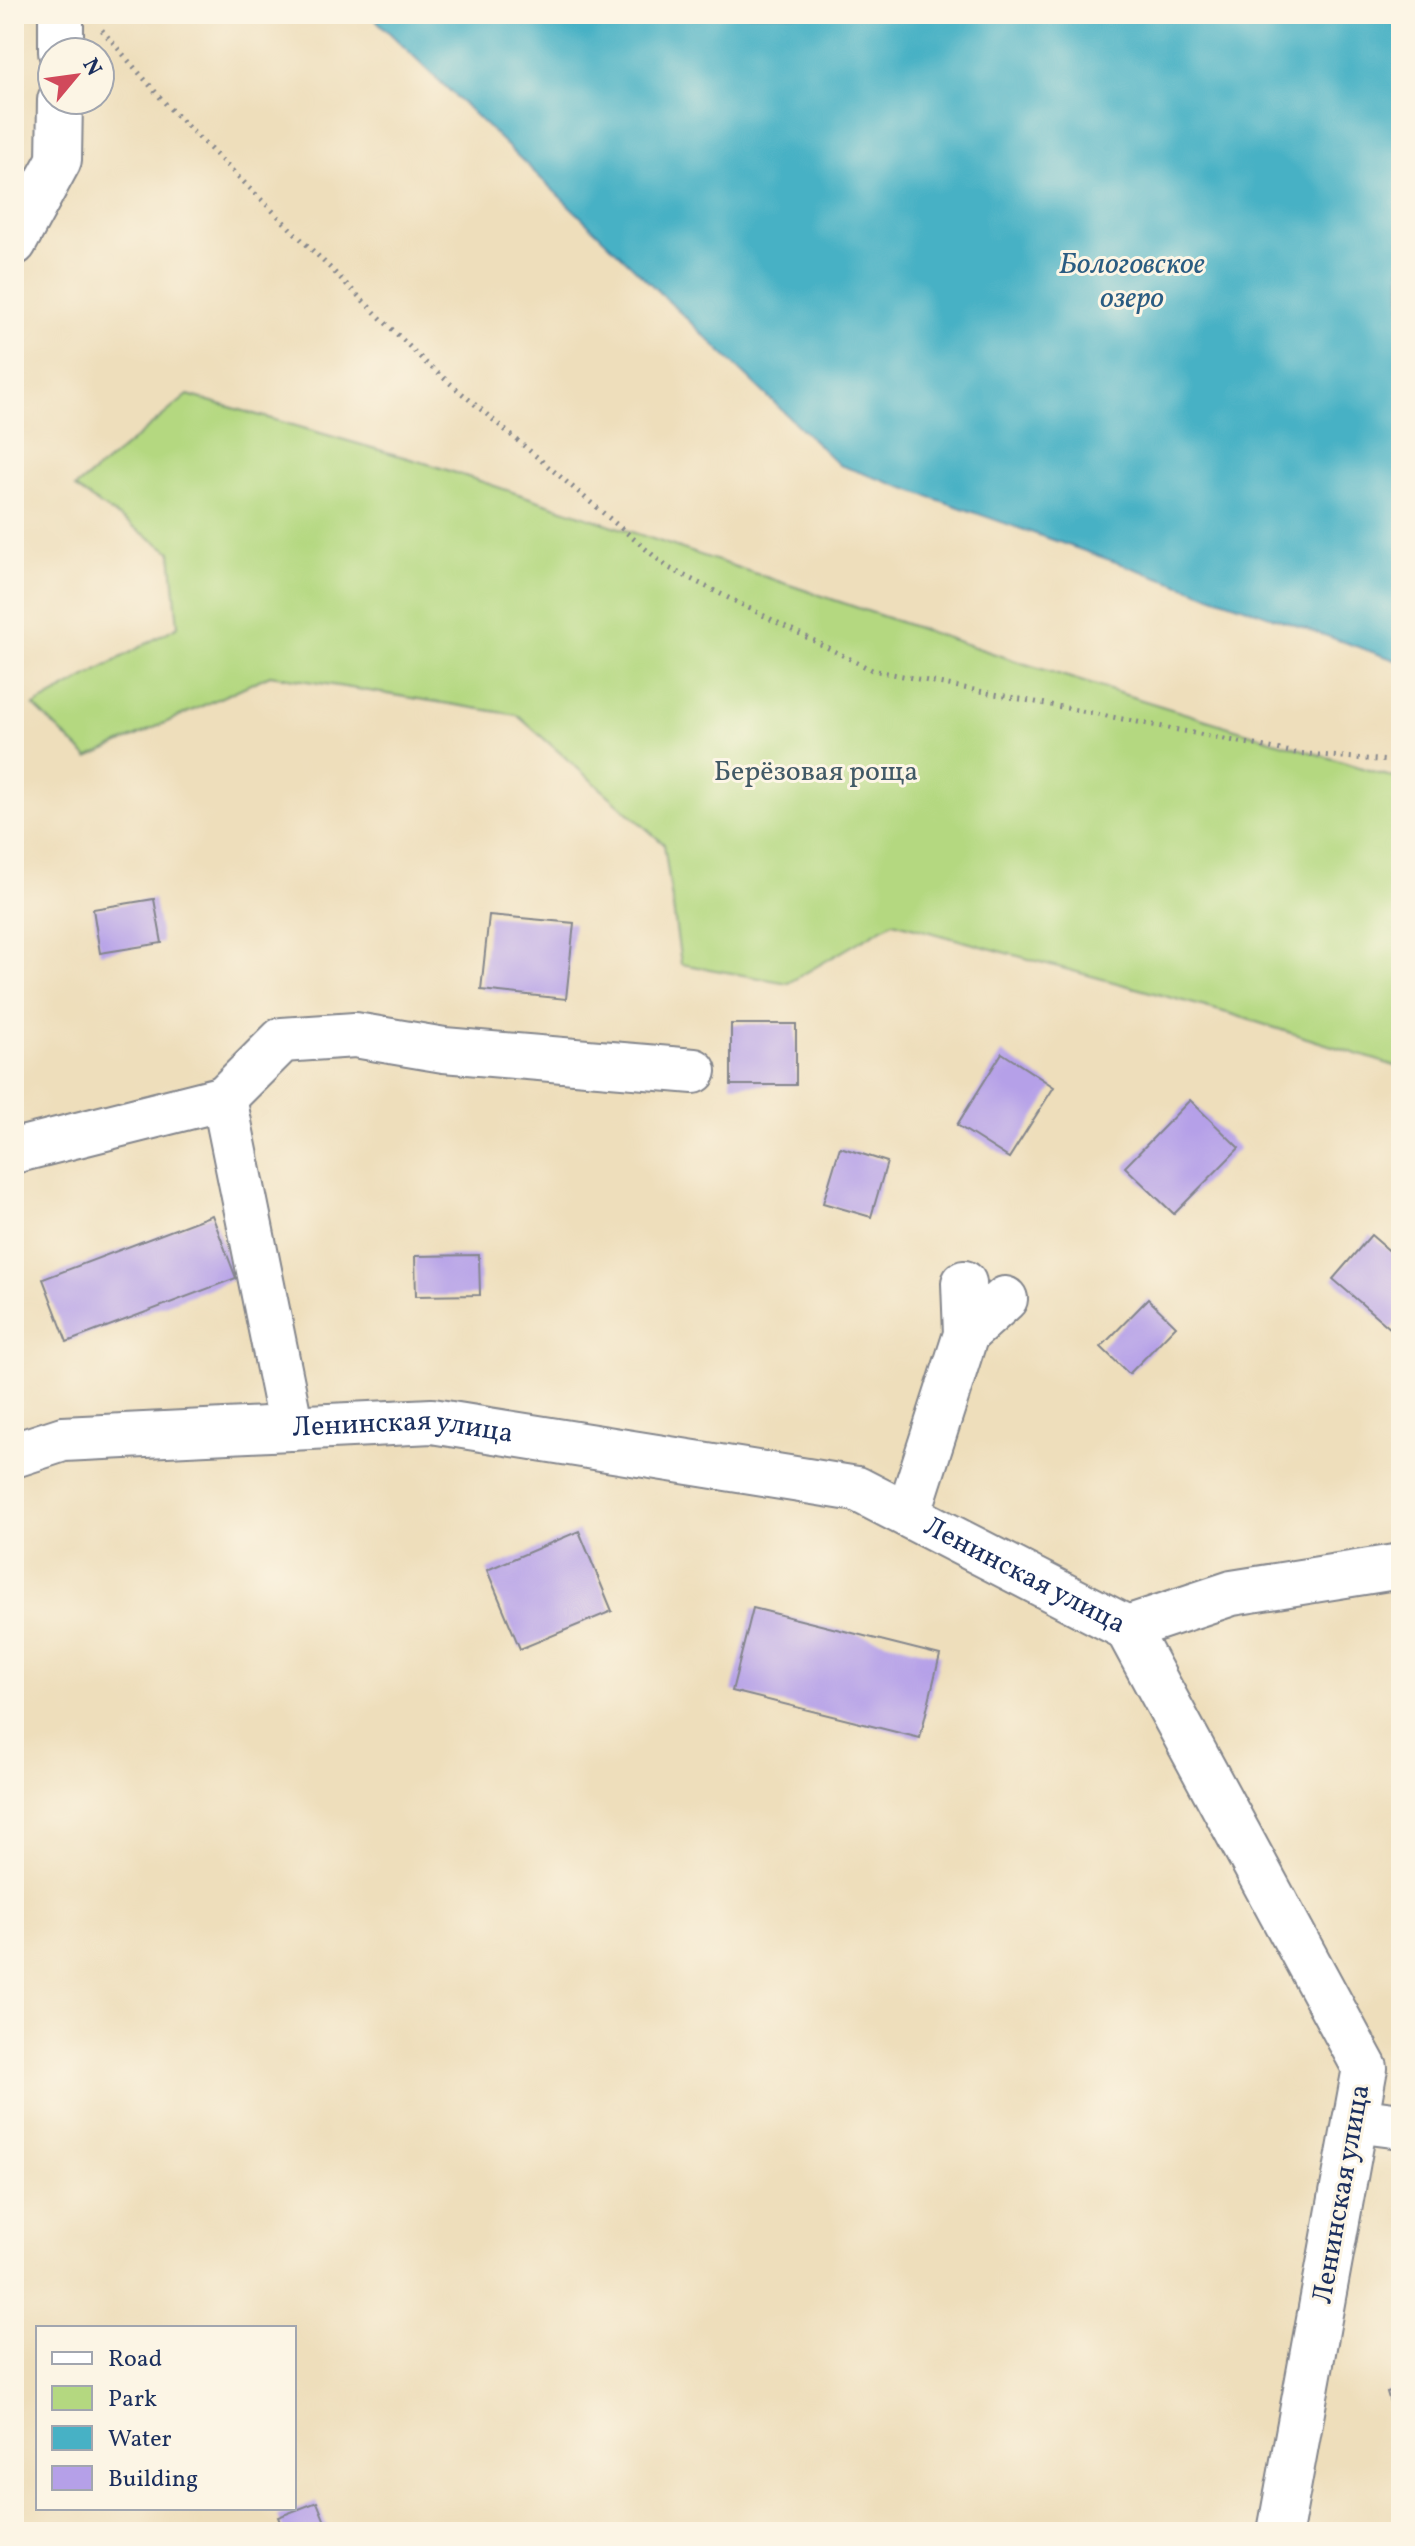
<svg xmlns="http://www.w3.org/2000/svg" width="1415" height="2546" font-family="Vollkorn,serif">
<rect width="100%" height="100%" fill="#fcf5e5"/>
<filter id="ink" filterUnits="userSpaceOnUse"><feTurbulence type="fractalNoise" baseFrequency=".0125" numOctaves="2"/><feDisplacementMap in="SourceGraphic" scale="16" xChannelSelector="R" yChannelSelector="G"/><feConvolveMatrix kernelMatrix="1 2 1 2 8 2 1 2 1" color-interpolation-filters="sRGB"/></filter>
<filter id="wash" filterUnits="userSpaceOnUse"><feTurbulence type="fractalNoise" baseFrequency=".006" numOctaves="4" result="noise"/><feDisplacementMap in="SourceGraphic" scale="32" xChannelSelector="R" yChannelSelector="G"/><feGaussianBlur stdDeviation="1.8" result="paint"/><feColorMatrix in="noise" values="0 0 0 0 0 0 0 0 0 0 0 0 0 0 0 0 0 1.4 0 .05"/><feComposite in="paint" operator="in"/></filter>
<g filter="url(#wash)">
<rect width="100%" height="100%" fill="#eedebb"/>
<polygon fill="#b4d880" stroke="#68846f" stroke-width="2" points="188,395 435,466 1019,662 1401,780 1401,1068 1231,1014 893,922 788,983 681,964 664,844 517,715 270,675 88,758 34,706 178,626 171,552 75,488"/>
<polygon fill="#47b1c5" stroke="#317092" stroke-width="2" points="370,14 1401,14 1401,662 839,465"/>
<g id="blocks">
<g fill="#b5a0e8">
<polygon points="154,899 162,943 100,953 93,909"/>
<polygon points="489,915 574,923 566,999 481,990"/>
<rect x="731" y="1024" width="65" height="61"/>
<polygon points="1002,1053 1054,1087 1009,1158 957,1125"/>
<polygon points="1190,1100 1239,1148 1174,1214 1125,1167"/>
<polygon points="840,1147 887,1162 871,1217 823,1203"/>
<polygon points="212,1215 236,1278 67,1342 43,1279"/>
<polygon points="1371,1235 1401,1261 1401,1317 1391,1329 1333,1279"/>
<polygon points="479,1255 480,1295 416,1296 415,1256"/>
<polygon points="1148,1299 1176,1326 1129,1374 1101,1347"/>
<polygon points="579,1531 612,1611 520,1649 487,1570"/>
<polygon points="753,1608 940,1655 920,1738 732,1691"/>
<polygon points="1401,2388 1401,2437 1400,2437 1387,2392"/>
<polygon points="317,2502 329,2532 284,2532 278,2517"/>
</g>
</g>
</g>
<g filter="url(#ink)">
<use href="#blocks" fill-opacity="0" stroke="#84868c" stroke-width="2"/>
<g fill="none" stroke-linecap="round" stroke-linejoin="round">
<g stroke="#84868c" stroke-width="48">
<g id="minor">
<polyline points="61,52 61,14"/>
<polyline points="14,243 59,160 60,100"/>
<polyline points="14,1151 224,1098"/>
<polyline points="966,1334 1005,1299"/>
<polyline points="291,1428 224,1098 282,1040 355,1035 444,1050 694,1071"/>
<path id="s1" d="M14,1455L63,1439L432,1421L857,1489L1127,1628L1365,2068L1280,2532"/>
<polyline points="908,1515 966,1334 964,1283"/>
<polyline points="1127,1628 1232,1593 1401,1566"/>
<polyline points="1355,2120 1401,2126"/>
</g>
</g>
<polyline stroke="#84868c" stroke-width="5" stroke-dasharray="2 6" stroke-linecap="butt" points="102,30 172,111 426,363 667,567 872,670 1296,753 1401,762"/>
<use href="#minor" stroke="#fff" stroke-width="44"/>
</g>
</g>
<g text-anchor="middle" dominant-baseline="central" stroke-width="6" stroke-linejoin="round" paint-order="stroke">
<g font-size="28" fill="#415966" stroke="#fcf5e5">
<text x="816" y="772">Берёзовая роща</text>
</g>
<g font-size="28" fill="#1b2f5e" stroke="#fcf5e5">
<text stroke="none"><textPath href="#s1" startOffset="392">Ленинская улица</textPath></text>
<text stroke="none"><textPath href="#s1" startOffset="1040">Ленинская улица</textPath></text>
<text transform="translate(1342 2194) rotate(-80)">Ленинская улица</text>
</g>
<g font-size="30" font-style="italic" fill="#2a5c82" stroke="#fcf5e5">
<text x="1132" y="265">Бологовское<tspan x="1132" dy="34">озеро</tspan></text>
</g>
</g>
<rect width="1415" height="2546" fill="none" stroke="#fcf5e5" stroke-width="48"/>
<rect x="36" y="2326" width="260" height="184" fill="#fcf5e5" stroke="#a2a6af" stroke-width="2"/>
<rect x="52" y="2352" width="40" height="12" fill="#ffffff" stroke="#a2a6af" stroke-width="2"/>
<text x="108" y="2366" font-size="24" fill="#1b2f5e">Road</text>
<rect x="52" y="2386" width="40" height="24" fill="#b4d880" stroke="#a2a6af" stroke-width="2"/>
<text x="108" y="2406" font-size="24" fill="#1b2f5e">Park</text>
<rect x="52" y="2426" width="40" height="24" fill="#47b1c5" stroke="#a2a6af" stroke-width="2"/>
<text x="108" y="2446" font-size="24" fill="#1b2f5e">Water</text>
<rect x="52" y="2466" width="40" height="24" fill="#b5a0e8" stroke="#a2a6af" stroke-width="2"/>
<text x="108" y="2486" font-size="24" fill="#1b2f5e">Building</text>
<g transform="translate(76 76) rotate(61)"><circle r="38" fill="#fcf5e5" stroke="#a2a6af" stroke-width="2"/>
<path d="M0-6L14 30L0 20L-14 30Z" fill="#d1495b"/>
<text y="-12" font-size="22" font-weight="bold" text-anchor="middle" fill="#1b2f5e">N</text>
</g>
</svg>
